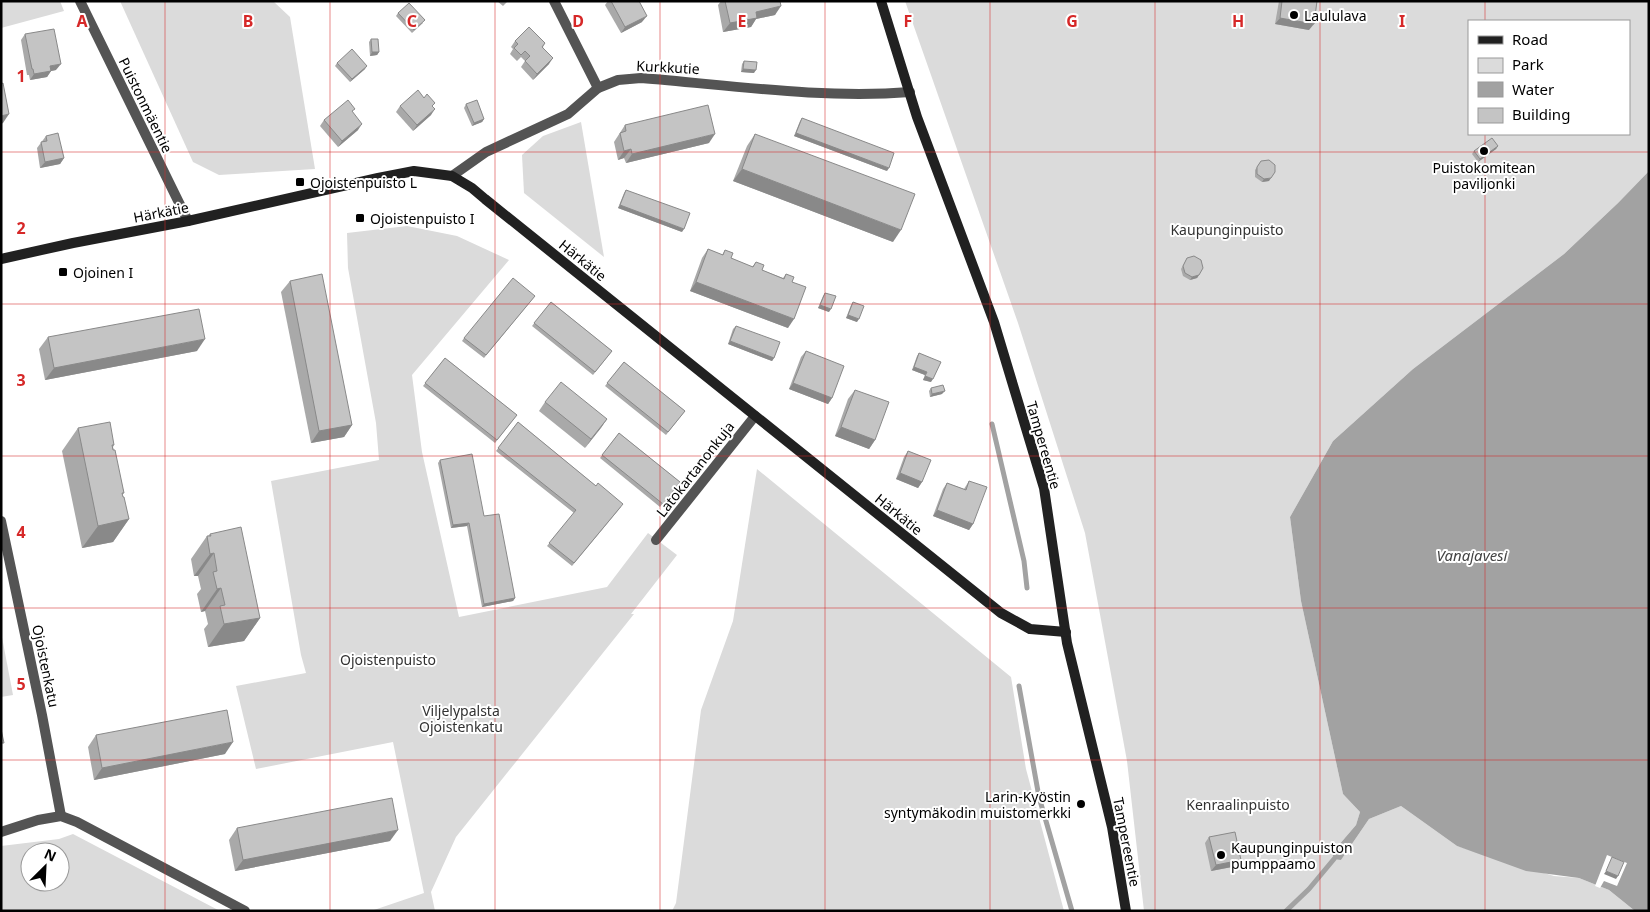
<svg xmlns="http://www.w3.org/2000/svg" width="1650" height="912" font-family="'Noto Sans',sans-serif">
<rect width="100%" height="100%" fill="#fff"/>
<g fill="#dbdbdb" fill-rule="evenodd">
<polygon points="1,1 60,1 64,11 1,28"/>
<polygon points="120,1 273,1 290,17 315,169 219,175 193,162"/>
<path d="M905,1H1649V171L1618,203L1564,254L1413,369L1333,441L1290,517L1301,601L1343,794L1360,812L1356,825L1332,853L1341,860L1369,819L1401,806L1457,846L1554,876L1579,878L1609,890L1635,911H1144L1127,761L1085,533L1018,323ZM1469,21H1629V134H1469Z"/>
<polygon points="581,122 604,257 524,193 522,155 543,136"/>
<polygon points="407,226 457,236 509,260 412,375 422,452 459,617 607,587 648,533 677,555 631,614 634,614 456,837 431,892 435,911 371,911 424,893 393,742 256,769 236,686 306,673 301,655 271,481 379,460 376,423 348,268 347,233"/>
<polygon points="757,469 1011,677 1026,769 1064,911 672,911 676,903 701,710 733,621"/>
<polygon points="1,632 13,695 1,697"/>
<path d="M73,834L220,911H1V846L59,839ZM30,852H60V882H30Z"/>
</g>
<polygon fill="#a2a2a2" points="1649,171 1649,911 1635,911 1609,890 1579,878 1526,871 1457,846 1401,806 1369,819 1341,860 1334,859 1332,853 1356,825 1360,812 1343,794 1301,601 1290,517 1333,441 1413,369 1564,254 1618,203"/>
<polygon fill="#fff" points="1607,855 1627,863 1617,886 1604,881 1600,888 1595,886"/>
<g fill="none" stroke-linecap="round" stroke-linejoin="round">
<g stroke="#a2a2a2" stroke-width="5">
<polyline points="992,424 1024,561 1027,588"/>
<polyline points="1019,686 1039,797 1072,911"/>
<polyline points="1286,911 1309,889 1334,859"/>
</g>
<g stroke="#545454" stroke-width="10">
<polyline points="80,1 188,221"/>
<polyline points="554,1 598,88"/>
<path d="M452,176L486,152L568,114L598,88L618,80L641,78C729,85 822,99 910,92"/>
<polyline points="1,521 42,715 61,816"/>
<polyline points="656,540 755,416"/>
<polyline points="1,832 38,820 61,816 77,822 245,911"/>
</g>
<g stroke="#212121" stroke-width="10">
<polyline points="881,1 917,117 994,322 1044,488 1067,643 1112,827 1126,911"/>
<polyline points="1,259 73,243 188,221 378,178 414,171 452,176 472,188 485,199 1001,613 1030,629 1066,632"/>
</g>
</g>
<g fill="#a9a9a9">
<polygon points="497,1 508,1 503,6"/>
<polygon points="608,1 639,1 642,22 621,33 605,5"/>
<polygon points="721,1 780,1 775,15 756,19 751,27 723,32 718,5"/>
<polygon points="1279,1 1317,1 1309,30 1275,24"/>
<polygon points="398,13 423,23 412,33 396,16"/>
<polygon points="25,34 56,70 51,71 47,77 30,80 29,75 27,75 21,40"/>
<polygon points="371,39 379,52 377,55 370,56 369,42"/>
<polygon points="515,41 545,43 543,47 549,64 533,80 521,67 525,61 521,57 517,61 510,54 513,49 511,47"/>
<polygon points="744,61 754,73 741,72 742,64"/>
<polygon points="337,63 365,69 350,82 335,66"/>
<polygon points="466,104 484,119 482,122 472,126 464,108"/>
<polygon points="400,106 432,107 431,115 413,131 396,112"/>
<polygon points="352,112 358,130 338,147 320,126 324,120"/>
<polygon points="802,118 887,171 794,136 800,121"/>
<polygon points="625,125 709,143 626,163 624,158 618,160 614,142"/>
<polygon points="755,134 893,242 733,181 747,146"/>
<polygon points="46,136 64,158 60,164 40,168 37,148"/>
<polygon points="1498,146 1496,149 1478,162 1472,154 1474,151"/>
<polygon points="1261,161 1269,181 1262,182 1255,177 1255,170"/>
<polygon points="626,190 682,232 618,208 624,193"/>
<polygon points="708,249 722,255 725,250 731,258 752,267 756,262 762,270 783,278 786,274 792,282 788,328 690,291 702,258"/>
<polygon points="1187,258 1199,275 1197,278 1190,280 1183,276 1181,269"/>
<polygon points="290,281 352,425 344,437 311,443 281,292"/>
<polygon points="825,293 829,312 818,308 823,296"/>
<polygon points="535,296 484,358 462,341 464,338"/>
<polygon points="551,302 612,351 593,375 532,326"/>
<polygon points="853,302 857,322 846,318 851,305"/>
<polygon points="736,326 774,358 772,361 728,344 733,329"/>
<polygon points="48,337 197,351 45,380 39,349"/>
<polygon points="806,351 832,398 828,404 789,389 801,357"/>
<polygon points="919,353 931,382 923,380 925,375 912,370 917,356"/>
<polygon points="445,358 517,415 495,443 423,386"/>
<polygon points="624,362 685,411 666,435 605,386"/>
<polygon points="931,388 942,394 930,397 929,391"/>
<polygon points="855,390 875,440 869,449 835,436 848,399"/>
<polygon points="545,402 607,419 585,448 539,411"/>
<polygon points="518,422 596,486 621,507 572,566 547,546 574,513 496,451"/>
<polygon points="78,428 114,445 113,447 124,493 122,495 129,519 113,542 82,548 62,451"/>
<polygon points="619,433 680,482 660,507 600,458"/>
<polygon points="908,451 922,482 918,488 896,479 904,457"/>
<polygon points="440,460 515,598 513,601 482,607 467,526 451,528 438,463"/>
<polygon points="969,481 973,524 969,530 933,516 943,489 947,483 964,489"/>
<polygon points="210,534 260,618 244,641 208,647 204,629 208,624 205,611 201,612 197,594 201,589 198,576 194,576 191,559 207,536 208,536"/>
<polygon points="96,735 225,754 94,780 88,747"/>
<polygon points="237,828 390,841 235,871 229,840"/>
<polygon points="1209,837 1241,860 1237,866 1211,871 1205,843"/>
</g>
<g fill="#898989">
<polygon points="781,6 775,15 756,19 751,27 723,32 730,23 756,12"/>
<polygon points="647,16 642,22 621,33 625,27"/>
<polygon points="1280,18 1314,24 1309,30 1275,24"/>
<polygon points="372,52 379,52 377,55 370,56"/>
<polygon points="553,58 549,64 533,80 537,74"/>
<polygon points="61,64 56,70 46,72 50,66"/>
<polygon points="367,66 365,69 350,82 352,79"/>
<polygon points="743,69 756,70 754,73 741,72"/>
<polygon points="51,71 47,77 30,80 34,74"/>
<polygon points="435,109 431,115 413,131 417,125"/>
<polygon points="9,114 3,123 1,124 1,116"/>
<polygon points="484,119 482,122 472,126 474,123"/>
<polygon points="362,124 358,130 338,147 342,141"/>
<polygon points="796,133 889,168 887,171 794,136"/>
<polygon points="715,134 709,143 626,163 632,154"/>
<polygon points="1498,146 1496,149 1478,162 1480,159"/>
<polygon points="631,149 624,158 618,160 624,151"/>
<polygon points="64,158 60,164 40,168 45,162"/>
<polygon points="742,169 901,230 893,242 733,181"/>
<polygon points="1271,178 1269,181 1262,182 1264,179"/>
<polygon points="620,205 684,229 682,232 618,208"/>
<polygon points="1199,275 1197,278 1190,280 1192,277"/>
<polygon points="696,282 794,319 788,328 690,291"/>
<polygon points="820,305 831,309 829,312 818,308"/>
<polygon points="848,315 859,319 857,322 846,318"/>
<polygon points="205,339 197,351 45,380 54,368"/>
<polygon points="730,341 774,358 772,361 728,344"/>
<polygon points="914,367 927,372 925,375 912,370"/>
<polygon points="925,376 933,379 931,382 923,380"/>
<polygon points="793,383 832,398 828,404 789,389"/>
<polygon points="945,391 942,394 930,397 932,394"/>
<polygon points="607,419 601,428 585,448 591,439"/>
<polygon points="352,425 344,437 311,443 319,431"/>
<polygon points="841,427 875,440 869,449 835,436"/>
<polygon points="900,473 922,482 918,488 896,479"/>
<polygon points="937,510 973,524 969,530 933,516"/>
<polygon points="129,519 113,542 82,548 98,526"/>
<polygon points="469,523 467,526 451,528 453,525"/>
<polygon points="214,553 198,576 194,576 210,554"/>
<polygon points="221,588 205,611 201,612 217,589"/>
<polygon points="515,598 513,601 482,607 484,604"/>
<polygon points="260,618 244,641 208,647 224,624"/>
<polygon points="233,742 225,754 94,780 102,768"/>
<polygon points="398,830 390,841 235,871 243,860"/>
<polygon points="1241,860 1237,866 1211,871 1216,865"/>
<polygon points="1606,871 1618,876 1616,879 1604,874"/>
</g>
<g fill="#c4c4c4" stroke="#898989">
<polygon points="611,1 639,1 647,16 625,27"/>
<polygon points="725,1 780,1 781,6 756,12 757,18 730,23"/>
<polygon points="1282,1 1317,1 1314,24 1280,18"/>
<polygon points="409,3 425,20 414,30 398,13"/>
<polygon points="529,27 545,43 542,47 553,58 537,74 525,61 530,56 525,51 521,55 514,48 518,44 515,41"/>
<polygon points="54,29 61,64 50,66 51,71 34,74 33,69 32,69 25,34"/>
<polygon points="371,39 378,39 379,52 372,52"/>
<polygon points="352,49 367,66 352,79 337,63"/>
<polygon points="744,61 757,62 756,70 743,69"/>
<polygon points="3,83 9,114 1,116 1,84"/>
<polygon points="418,90 424,98 427,94 435,103 432,106 435,109 417,125 400,106"/>
<polygon points="348,100 355,109 352,111 362,124 342,141 324,120"/>
<polygon points="477,100 484,119 474,123 466,104"/>
<polygon points="708,105 715,134 632,154 631,149 624,151 620,133 626,131 625,125"/>
<polygon points="802,118 894,153 889,168 796,133"/>
<polygon points="58,133 64,158 45,162 41,142 47,141 46,136"/>
<polygon points="755,134 915,194 901,230 742,169"/>
<polygon points="1492,138 1498,146 1480,159 1474,151"/>
<polygon points="1269,160 1275,165 1275,172 1271,178 1264,179 1257,174 1257,167 1261,161"/>
<polygon points="626,190 690,213 684,229 620,205"/>
<polygon points="708,249 723,255 725,250 733,253 731,258 753,267 756,262 764,265 762,270 784,279 786,274 794,277 792,282 806,287 794,319 696,282"/>
<polygon points="1194,256 1201,260 1203,268 1199,275 1192,277 1185,273 1183,266 1187,258"/>
<polygon points="322,274 352,425 319,431 290,281"/>
<polygon points="513,278 535,296 486,355 464,338"/>
<polygon points="825,293 836,296 831,309 820,305"/>
<polygon points="551,302 612,351 595,372 534,323"/>
<polygon points="853,302 864,306 859,319 848,315"/>
<polygon points="199,309 205,339 54,368 48,337"/>
<polygon points="736,326 780,342 774,358 730,341"/>
<polygon points="806,351 844,366 832,398 793,383"/>
<polygon points="919,353 941,362 933,379 925,376 927,372 914,367"/>
<polygon points="445,358 517,415 497,440 425,383"/>
<polygon points="624,362 685,411 668,432 607,383"/>
<polygon points="561,382 607,419 591,439 545,402"/>
<polygon points="943,385 945,391 932,394 931,388"/>
<polygon points="855,390 889,402 875,440 841,427"/>
<polygon points="110,422 114,445 112,445 113,450 115,450 124,493 122,493 123,497 124,497 129,519 98,526 78,428"/>
<polygon points="518,422 596,486 598,483 623,504 574,563 549,543 576,510 498,448"/>
<polygon points="619,433 680,482 663,504 602,455"/>
<polygon points="908,451 931,460 922,482 900,473"/>
<polygon points="472,454 484,516 499,514 515,598 484,604 469,523 453,525 440,460"/>
<polygon points="969,481 987,487 973,524 937,510 947,483 966,490"/>
<polygon points="241,527 260,618 224,624 220,606 225,605 221,588 217,589 213,572 217,571 214,553 210,554 207,536 211,536 210,534"/>
<polygon points="227,710 233,742 102,768 96,735"/>
<polygon points="1,729 4,743 1,743"/>
<polygon points="392,798 398,830 243,860 237,828"/>
<polygon points="1235,832 1241,860 1216,865 1209,837"/>
<polygon points="1612,857 1624,862 1618,876 1606,871"/>
</g>
<path fill="none" stroke="#d62828" stroke-width="1" stroke-opacity="0.55" d="M165,1V911M330,1V911M495,1V911M660,1V911M825,1V911M990,1V911M1155,1V911M1320,1V911M1485,1V21M1485,134V911M1,152H1649M1,304H1649M1,456H1649M1,608H1649M1,760H1649"/>
<g fill="#000" stroke="#fff" stroke-width="2">
<circle cx="1294" cy="15" r="5"/>
<circle cx="1484" cy="151" r="5"/>
<rect x="295" y="177" width="10" height="10" rx="2.5"/>
<rect x="355" y="213" width="10" height="10" rx="2.5"/>
<rect x="58" y="267" width="10" height="10" rx="2.5"/>
<circle cx="1081" cy="804" r="5"/>
<circle cx="1221" cy="855" r="5"/>
</g>
<g text-anchor="middle" dominant-baseline="central" stroke-width="4" stroke-linejoin="round" paint-order="stroke">
<g font-size="14" fill="#000" stroke="#fff" text-anchor="start">
<text x="1304" y="15">Laululava</text>
<text x="1484" y="167" text-anchor="middle">Puistokomitean<tspan x="1484" dy="16">paviljonki</tspan></text>
<text x="310" y="182">Ojoistenpuisto L</text>
<text x="370" y="218">Ojoistenpuisto I</text>
<text x="73" y="272">Ojoinen I</text>
<text x="1071" y="796" text-anchor="end">Larin-Kyöstin<tspan x="1071" dy="16">syntymäkodin muistomerkki</tspan></text>
<text x="1231" y="847">Kaupunginpuiston<tspan x="1231" dy="16">pumppaamo</tspan></text>
</g>
<g font-size="14" fill="#000" stroke="#fff">
<text transform="translate(668 67) rotate(3)">Kurkkutie</text>
<text transform="translate(146 105) rotate(64)">Puistonmäentie</text>
<text transform="translate(161 212) rotate(-11)">Härkätie</text>
<text transform="translate(583 260) rotate(39)">Härkätie</text>
<text transform="translate(1044 445) rotate(74)">Tampereentie</text>
<text transform="translate(695 469) rotate(-52)">Latokartanonkuja</text>
<text transform="translate(899 514) rotate(39)">Härkätie</text>
<text transform="translate(46 666) rotate(78)">Ojoistenkatu</text>
<text transform="translate(1127 842) rotate(79)">Tampereentie</text>
</g>
<g font-size="14" fill="#323232" stroke="#fff">
<text x="1227" y="229">Kaupunginpuisto</text>
<text x="388" y="659">Ojoistenpuisto</text>
<text x="461" y="710">Viljelypalsta<tspan x="461" dy="16">Ojoistenkatu</tspan></text>
<text x="1238" y="804">Kenraalinpuisto</text>
</g>
<g font-size="15" font-style="italic" fill="#434343" stroke="#fff">
<text x="1472" y="555">Vanajavesi</text>
</g>
</g>
<g font-size="16" text-anchor="middle" font-weight="bold" fill="#d62828" stroke="#fff" stroke-width="4" stroke-linejoin="round" paint-order="stroke">
<text x="82" y="27">A</text>
<text x="248" y="27">B</text>
<text x="412" y="27">C</text>
<text x="578" y="27">D</text>
<text x="742" y="27">E</text>
<text x="908" y="27">F</text>
<text x="1072" y="27">G</text>
<text x="1238" y="27">H</text>
<text x="1402" y="27">I</text>
<text x="21" y="82">1</text>
<text x="21" y="234">2</text>
<text x="21" y="386">3</text>
<text x="21" y="538">4</text>
<text x="21" y="690">5</text>
</g>
<rect width="1650" height="912" fill="none" stroke="#000000" stroke-width="5"/>
<rect x="1468" y="20" width="162" height="115" fill="#ffffff" stroke="#999999"/>
<rect x="1478" y="36" width="25" height="8" fill="#212121" stroke="#999999"/>
<text x="1512" y="45" font-size="15" fill="#000000">Road</text>
<rect x="1478" y="58" width="25" height="15" fill="#dbdbdb" stroke="#999999"/>
<text x="1512" y="70" font-size="15" fill="#000000">Park</text>
<rect x="1478" y="82" width="25" height="15" fill="#a2a2a2" stroke="#999999"/>
<text x="1512" y="95" font-size="15" fill="#000000">Water</text>
<rect x="1478" y="108" width="25" height="15" fill="#c4c4c4" stroke="#999999"/>
<text x="1512" y="120" font-size="15" fill="#000000">Building</text>
<g transform="translate(45 867) rotate(24)"><circle r="24" fill="#ffffff" stroke="#999999"/>
<path d="M0-4L9 19L0 12L-9 19Z" fill="#000000"/>
<text y="-8" font-size="14" font-weight="bold" text-anchor="middle" fill="#000000">N</text>
</g>
</svg>
